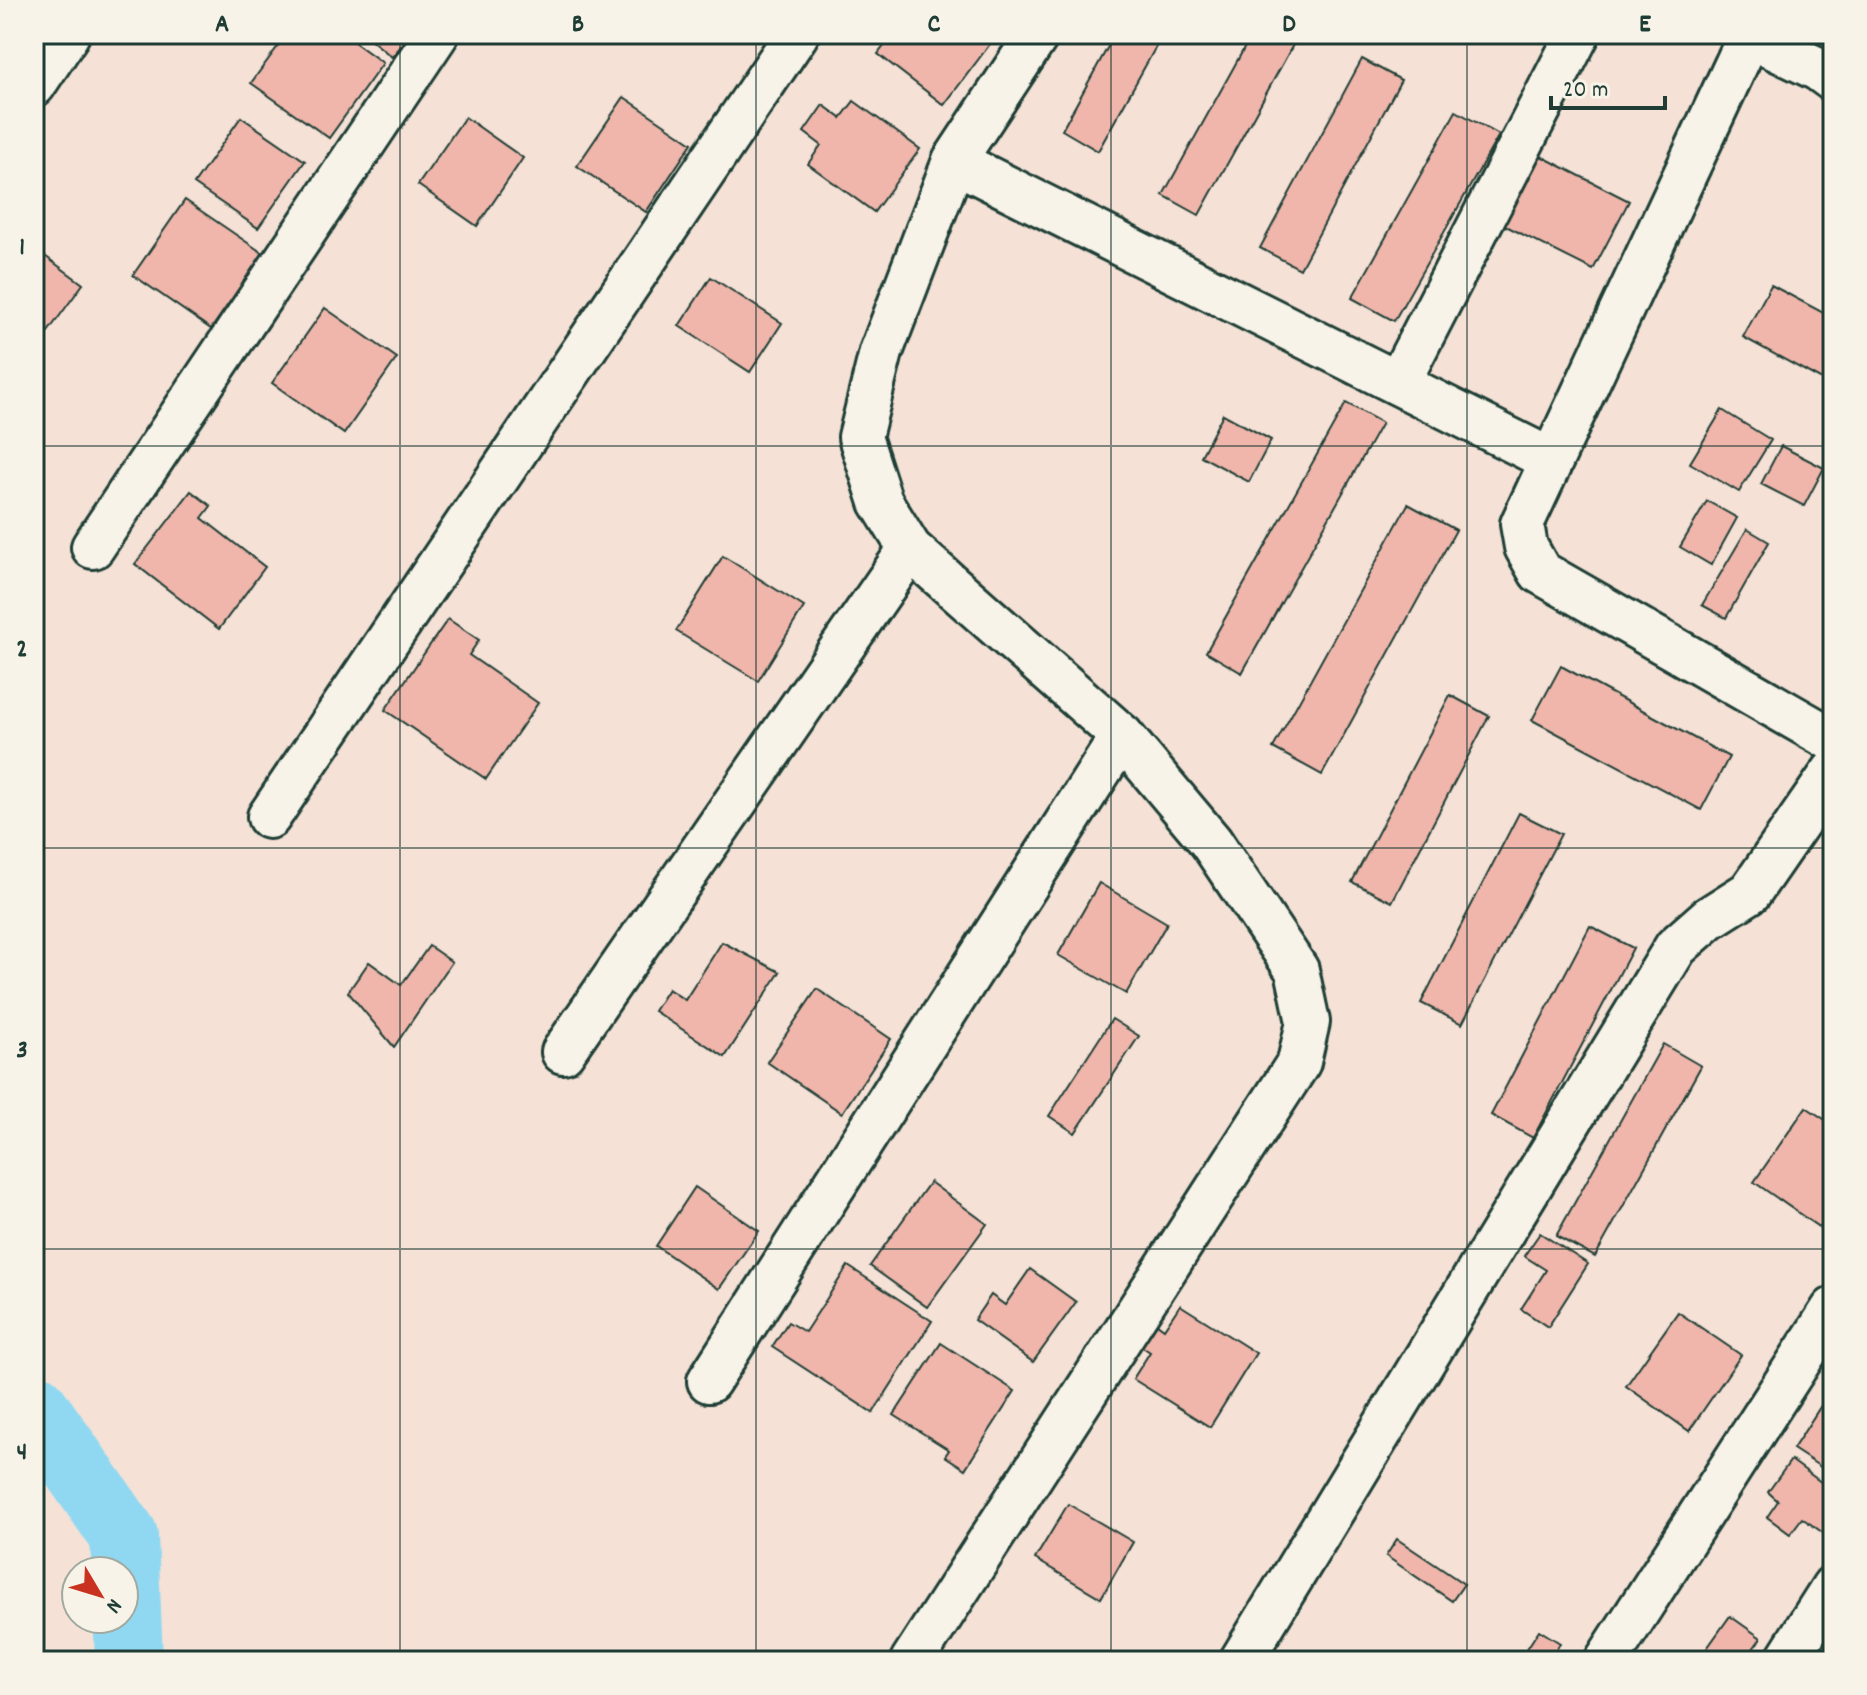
<svg xmlns="http://www.w3.org/2000/svg" width="1867" height="1695" font-family="Dekko,sans-serif">
<rect width="100%" height="100%" fill="#f5e1d6"/>
<filter id="ink" filterUnits="userSpaceOnUse"><feTurbulence type="fractalNoise" baseFrequency=".0125" numOctaves="2"/><feDisplacementMap in="SourceGraphic" scale="16" xChannelSelector="R" yChannelSelector="G"/><feConvolveMatrix kernelMatrix="1 2 1 2 8 2 1 2 1" color-interpolation-filters="sRGB"/></filter>
<g filter="url(#ink)">
<g fill="none" stroke-linecap="round" stroke-linejoin="round">
<polyline stroke="#90d8f1" stroke-width="68" points="34,1407 124,1536 129,1661"/>
</g>
<g fill="#f0b6ab" stroke="#1f3d34" stroke-width="2">
<polygon points="287,34 343,34 383,63 329,138 251,83"/>
<polygon points="364,34 411,34 392,57"/>
<polygon points="893,34 978,34 990,44 944,105 878,54"/>
<polygon points="1115,34 1163,34 1098,151 1062,130"/>
<polygon points="1252,34 1299,34 1199,215 1163,195"/>
<polygon points="1362,59 1401,80 1300,269 1260,248"/>
<polygon points="624,97 692,143 646,212 577,166"/>
<polygon points="854,101 920,149 874,212 808,164 821,145 804,132 823,105 841,118"/>
<polygon points="1456,111 1499,135 1394,321 1352,298"/>
<polygon points="241,117 305,161 258,228 194,184"/>
<polygon points="465,117 523,158 477,226 418,185"/>
<polygon points="1535,153 1629,201 1593,270 1500,223"/>
<polygon points="185,200 264,254 211,329 133,275"/>
<polygon points="34,248 83,284 34,351"/>
<polygon points="711,277 782,323 750,372 679,326"/>
<polygon points="1771,285 1833,318 1833,386 1743,337"/>
<polygon points="325,308 397,358 344,434 272,383"/>
<polygon points="1346,403 1382,423 1242,673 1206,652"/>
<polygon points="1722,410 1771,440 1739,492 1690,463"/>
<polygon points="1223,414 1271,440 1249,482 1201,456"/>
<polygon points="1781,446 1824,468 1804,506 1761,484"/>
<polygon points="191,491 211,506 202,518 265,567 219,629 135,564"/>
<polygon points="1707,501 1737,518 1711,565 1680,547"/>
<polygon points="1408,504 1456,530 1322,775 1273,748"/>
<polygon points="1747,529 1769,542 1726,618 1702,605"/>
<polygon points="723,556 804,607 758,681 676,631"/>
<polygon points="448,619 479,640 469,655 538,703 486,779 385,710"/>
<polygon points="1561,666 1729,757 1701,810 1532,720"/>
<polygon points="1450,695 1489,716 1392,902 1352,882"/>
<polygon points="1519,813 1561,834 1462,1024 1421,1003"/>
<polygon points="1099,883 1167,923 1126,994 1058,955"/>
<polygon points="1590,926 1633,948 1533,1138 1491,1115"/>
<polygon points="722,942 780,972 725,1057 654,1011 668,989 685,1000"/>
<polygon points="429,946 452,962 394,1047 348,992 369,962 401,985"/>
<polygon points="817,989 891,1039 842,1113 767,1062"/>
<polygon points="1112,1019 1139,1036 1075,1133 1049,1116"/>
<polygon points="1663,1044 1701,1066 1595,1257 1556,1236"/>
<polygon points="1806,1107 1833,1125 1833,1209 1820,1228 1754,1182"/>
<polygon points="930,1182 987,1224 927,1307 870,1266"/>
<polygon points="695,1187 759,1231 719,1289 656,1246"/>
<polygon points="1540,1233 1588,1264 1548,1327 1521,1309 1546,1270 1524,1256"/>
<polygon points="848,1266 932,1321 873,1413 772,1347 788,1322 805,1332"/>
<polygon points="1030,1269 1076,1302 1033,1362 974,1320 991,1295 1005,1305"/>
<polygon points="1180,1305 1256,1353 1210,1427 1133,1379 1150,1352 1138,1344 1153,1321 1164,1329"/>
<polygon points="1678,1312 1741,1355 1689,1431 1626,1386"/>
<polygon points="941,1343 1015,1391 965,1469 945,1456 949,1450 894,1415"/>
<polygon points="1833,1387 1833,1475 1793,1449"/>
<polygon points="1791,1460 1833,1491 1832,1539 1802,1518 1790,1534 1767,1517 1778,1501 1768,1492"/>
<polygon points="1068,1504 1133,1542 1101,1598 1035,1559"/>
<polygon points="1397,1539 1464,1584 1452,1601 1386,1556"/>
<polygon points="1730,1616 1761,1638 1744,1661 1698,1661"/>
<polygon points="1539,1630 1560,1643 1549,1661 1519,1661"/>
</g>
<g fill="none" stroke-linecap="round" stroke-linejoin="round">
<g stroke="#1f3d34" stroke-width="48">
<g id="street">
<polyline points="1745,34 1818,69 1833,80"/>
<polyline points="1749,37 1522,524 1526,547 1540,572 1833,740"/>
<polyline points="34,85 68,34"/>
<polyline points="954,161 1551,460"/>
<polyline points="1398,383 1578,34"/>
<polyline points="93,547 437,34"/>
<polyline points="269,817 797,34"/>
<polyline points="563,1052 910,549"/>
<polyline points="709,1381 1122,736"/>
<polyline points="912,1661 1299,1062 1308,1022 1297,970 1211,842 1122,736 910,549 881,502 860,437 881,352 954,161 1038,34"/>
<polyline points="1241,1661 1676,947 1709,918 1750,892 1833,772"/>
<polyline points="1606,1661 1833,1309"/>
<polyline points="1786,1661 1833,1587"/>
</g>
</g>
<use href="#street" stroke="#f7f3e8" stroke-width="42"/>
</g>
</g>
<path fill="none" stroke="#1f3d34" stroke-width="2" stroke-opacity="0.55" d="M400,34V1661M756,34V1661M1111,34V1661M1467,34V1661M34,446H1833M34,848H1833M34,1249H1833"/>
<rect width="1867" height="1695" fill="none" stroke="#f7f3e8" stroke-width="88"/>
<g transform="translate(100 1595) rotate(128)"><circle r="38" fill="#f7f3e8" stroke="#a1aaa0" stroke-width="2"/>
<path d="M0-6L14 30L0 20L-14 30Z" fill="#c8321e"/>
<text y="-12" font-size="22" font-weight="bold" text-anchor="middle" fill="#1f3d34">N</text>
</g>
<path d="M1551 96v12h114v-12" fill="none" stroke="#1f3d34" stroke-width="4"/>
<text x="1563" y="96" font-size="24" fill="#1f3d34" stroke="#f7f3e8" stroke-width="6" paint-order="stroke">20 m</text>
<rect x="44" y="44" width="1779" height="1607" fill="none" stroke="#1f3d34" stroke-width="3"/>
<g font-size="26" text-anchor="middle" font-weight="bold" fill="#1f3d34">
<text x="222" y="31">A</text>
<text x="578" y="31">B</text>
<text x="934" y="31">C</text>
<text x="1289" y="31">D</text>
<text x="1645" y="31">E</text>
<text x="22" y="254">1</text>
<text x="22" y="656">2</text>
<text x="22" y="1057">3</text>
<text x="22" y="1459">4</text>
</g>
</svg>
